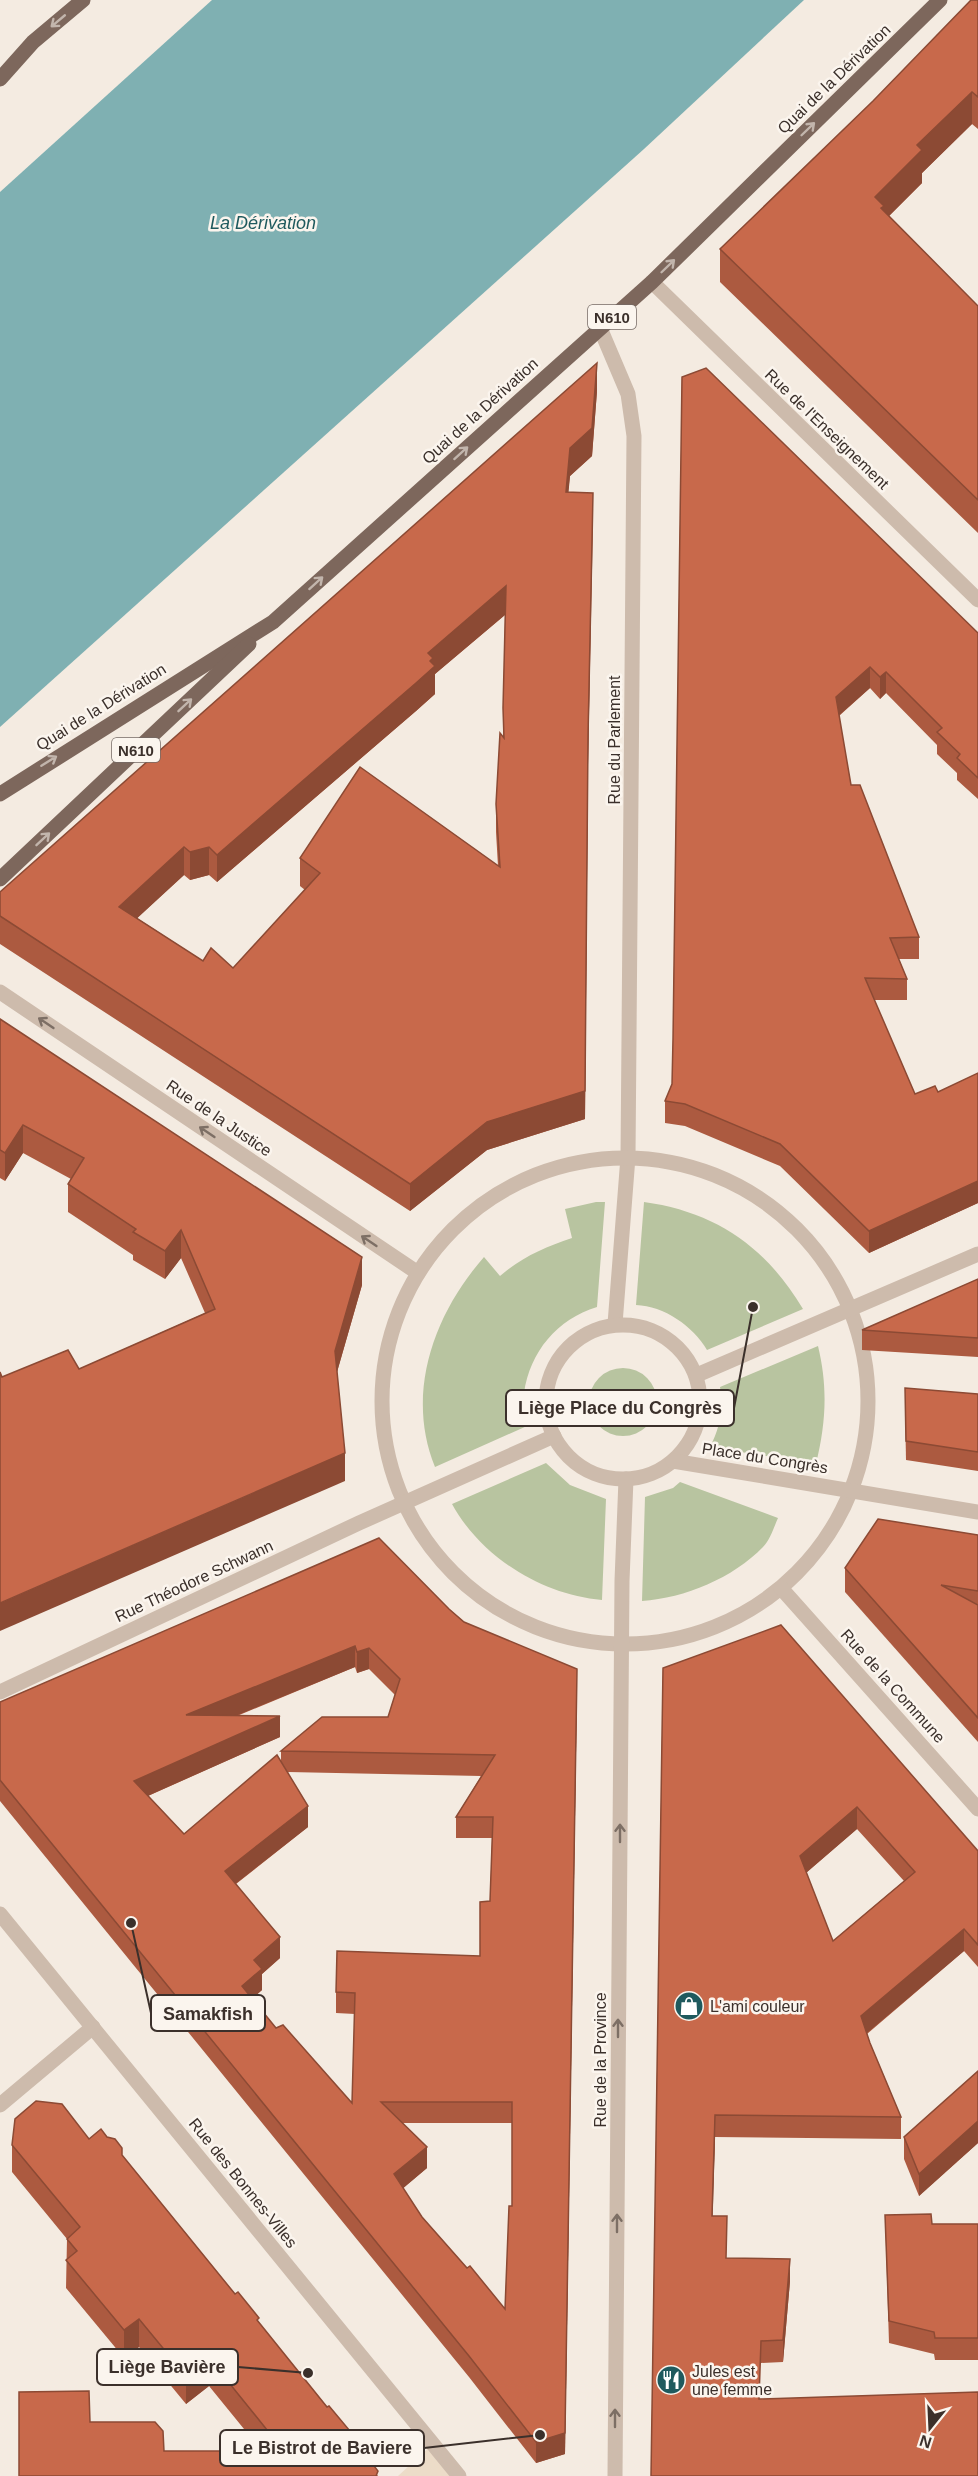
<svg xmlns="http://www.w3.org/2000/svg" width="978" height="2476" font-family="Arial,sans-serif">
<rect width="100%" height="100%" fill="#f4ebe1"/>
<g fill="#b8c4a0">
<path d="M596,1202H605L597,1307C557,1319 530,1352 524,1393C523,1403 526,1416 527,1426L435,1467C405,1393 434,1314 484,1257L500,1276C522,1257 545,1247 572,1238L565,1209Z"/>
<path d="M644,1202C716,1212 766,1247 803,1309L707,1350C693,1326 664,1306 636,1305Z"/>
<path d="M818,1346C828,1387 826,1423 816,1464L710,1447C720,1428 724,1408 720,1387Z"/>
<circle cx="623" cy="1402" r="34"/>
<path d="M546,1463L570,1485L606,1499L602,1600C542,1595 481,1557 452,1504Z"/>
<path d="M680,1482L778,1518C774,1527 770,1540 763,1547C733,1578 685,1598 642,1601L645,1497L673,1488Z"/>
</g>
<polygon fill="#ecdcc8" points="433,2444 459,2476 398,2476"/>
<polygon fill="#7fb0b2" points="212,0 804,0 644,149 0,727 0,192"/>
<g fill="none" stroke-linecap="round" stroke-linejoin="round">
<g stroke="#cdbbac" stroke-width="15">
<polyline points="652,282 978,600"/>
<polyline points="600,328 628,394 634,436 628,1157 615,1324"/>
<polyline points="0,992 418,1273"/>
<circle cx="625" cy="1401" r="243"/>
<circle cx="623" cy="1402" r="77"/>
<polyline points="697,1375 978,1254"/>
<polyline points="673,1461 978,1512"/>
<polyline points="781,1588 978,1809"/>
<polyline points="0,1692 359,1523 554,1436"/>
<polyline points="0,1914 459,2476"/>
<polyline points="0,2105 93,2027"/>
<polyline points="615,2476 622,1581 626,1479"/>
</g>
<g stroke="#7d675c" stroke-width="15">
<polyline points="0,79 33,42 83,0"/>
<polyline points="0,794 273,622 652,282 940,0"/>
<polyline points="0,879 249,644"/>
</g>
</g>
<g fill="#ac5a40" fill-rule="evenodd">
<polygon points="978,0 978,129 972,124 922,173 922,183 889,216 978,306 978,533 720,282 720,249"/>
<polygon points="682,377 978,633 978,799 957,780 957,773 937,754 937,745 886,693 880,699 870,688 839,716 851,785 919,937 919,959 899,959 907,979 907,1000 874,1000 915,1094 938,1092 978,1073 978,1203 869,1253 780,1166 685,1126 665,1123 665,1101 672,1084 673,1039"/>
<path d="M597,391L592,456L570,476L568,492L593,521L588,765L585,1119L487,1150L410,1211L0,944V892ZM505,615L503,736L496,804V832L498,866L300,858V886L305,890L233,968L203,961L137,918L184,875L190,880L209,875L217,882L416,711L435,694V674Z"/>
<polygon points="0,1019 362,1285 337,1372 345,1481 2,1377 79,1369 205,1313 181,1258 165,1279 133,1260 133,1255 68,1212 68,1184 71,1179 23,1153 5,1181 0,1178"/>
<polygon points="978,1279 978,1357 862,1350 862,1330"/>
<polygon points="978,1394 978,1471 906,1460 905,1408"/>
<polygon points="978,1535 978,1742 845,1592 845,1568"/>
<path d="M449,1609L464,1622L577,1690L565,2454L536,2463L469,2377L0,1801V1702ZM355,1667L357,1673L369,1669L395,1695L388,1717L281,1751V1761L184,1834L148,1796L280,1737L237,1716ZM288,1772L481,1776L456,1817V1838H492L490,1901L480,1956L336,1992V2013L355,2014L352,2103L276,2028L252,1999L262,1990V1974L280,1958L236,1884L308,1827ZM402,2123H512V2206L505,2309L467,2268L422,2217L403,2188L427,2168Z"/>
<path d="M663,1668L978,1851V1967L964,1951L867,2034L870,2043L901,2117V2139L715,2137L712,2216H727L726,2258L790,2281L783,2362L761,2363L651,2476ZM857,1829L904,1881L833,1941L806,1873Z"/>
<polygon points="978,2071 978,2143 919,2196 904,2159 904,2137"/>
<polygon points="89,2139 122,2155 350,2435 378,2476 19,2476 90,2422 164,2451 262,2451 209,2386 186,2404 139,2347 124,2358 66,2288 67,2239 12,2172 12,2145"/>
<polygon points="885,2215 932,2224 978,2224 978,2360 935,2360 934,2354 889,2343"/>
</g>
<g fill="#8c4a34">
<polygon points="972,92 972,124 922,173 922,183 884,221 875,197 917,145"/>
<polygon points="597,363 597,391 592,456 570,476 566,520 566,492 570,448"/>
<polygon points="593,493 588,765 585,1119 487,1150 410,1211 410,1184 588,737"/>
<polygon points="506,586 506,614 435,674 435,694 416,711 217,882 217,855 428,653"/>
<polygon points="870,667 870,688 836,718 836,697"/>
<polygon points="886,672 886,693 880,699 880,677"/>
<polygon points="184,847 184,875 119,935 119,907"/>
<polygon points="209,847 209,875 190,880 190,852"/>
<polygon points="23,1125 23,1153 5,1181 5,1153"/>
<polygon points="978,1181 978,1203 869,1253 869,1231"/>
<polygon points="181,1230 181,1258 165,1279 165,1251"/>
<polygon points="362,1257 362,1285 335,1379 335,1351"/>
<polygon points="345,1453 345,1481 0,1631 0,1603"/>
<polygon points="355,1646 355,1667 186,1736 186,1715"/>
<polygon points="369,1648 369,1669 357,1673 357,1652"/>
<polygon points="577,1690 565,2454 536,2463 536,2442"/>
<polygon points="280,1716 280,1737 134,1802 134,1781"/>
<polygon points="308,1806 308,1827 225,1892 225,1871"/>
<polygon points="857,1807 857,1829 800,1878 800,1856"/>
<polygon points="964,1929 964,1951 861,2038 861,2016"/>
<polygon points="280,1937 280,1958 262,1974 262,1990 242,2007 242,1986 254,1960"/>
<polygon points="715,2115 715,2137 712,2238 712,2216"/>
<polygon points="978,2121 978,2143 919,2196 919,2174"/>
<polygon points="427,2147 427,2168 394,2196 394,2174"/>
<polygon points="790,2259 790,2281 783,2362 783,2340"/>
<polygon points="139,2319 139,2347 124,2358 124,2330"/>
<polygon points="209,2358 209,2386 186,2404 186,2376"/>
</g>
<g fill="#c8694b" stroke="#8c4a34" stroke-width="1.5" fill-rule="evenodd">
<polygon points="971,0 978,0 978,97 972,92 917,145 922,150 875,197 884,206 881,208 978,306 978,500 720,249 873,101"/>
<path d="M597,363L592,428L570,448L566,492L593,493L588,737L585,1091L487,1122L410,1184L0,916V892ZM506,586L503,708L504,738L500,733L496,804L500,867L360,767L300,858L320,873L233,968L211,948L203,961L119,907L184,847L190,852L209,847L217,855L416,683L435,666L430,661L433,658L428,653Z"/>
<polygon points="706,368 978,633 978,778 957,758 960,754 937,732 942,728 886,672 880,677 870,667 836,697 851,785 860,785 919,937 890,938 907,979 865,978 915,1094 935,1086 938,1092 978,1073 978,1181 869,1231 780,1144 685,1104 665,1101 672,1084 673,1039 682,377"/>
<polygon points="0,1019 362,1257 335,1351 345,1453 0,1603 0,1372 2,1377 68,1350 79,1369 215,1309 181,1230 165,1251 133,1232 136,1229 68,1184 84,1158 23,1125 5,1153 0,1150"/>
<polygon points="978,1279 978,1338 862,1330"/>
<polygon points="905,1388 978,1394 978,1452 906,1441"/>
<polygon points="878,1519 978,1535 978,1591 941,1585 978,1605 978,1718 845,1568"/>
<path d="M379,1538L449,1609L464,1622L577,1669L565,2433L536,2442L469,2356L0,1780V1702ZM355,1646L357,1652L369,1648L400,1679L388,1717H322L281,1751L495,1755L456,1817H493L490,1901L480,1902V1956L337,1951L336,1992L355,1993L352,2103L283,2025L276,2028L242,1986L262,1969L254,1960L280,1937L225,1871L308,1806L277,1755L184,1834L134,1781L280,1716L186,1715ZM381,2102H512V2206H509L505,2309L470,2266L467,2268L422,2217L394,2174L427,2147Z"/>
<path d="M781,1625L978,1851V1945L964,1929L861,2016L870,2043L901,2117L715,2115L712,2216H727L726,2258L790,2259L783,2340L761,2341L759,2399L978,2392V2476H651L663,1668ZM857,1807L915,1872L833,1941L800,1856Z"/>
<polygon points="978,2071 978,2121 919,2174 904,2137"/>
<polygon points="36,2101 62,2104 89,2139 101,2129 107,2137 115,2139 122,2148 122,2155 235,2294 238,2292 259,2318 257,2320 327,2407 329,2406 350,2431 349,2433 378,2471 376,2476 19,2476 19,2392 89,2391 90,2422 155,2422 163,2431 164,2451 284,2451 209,2358 186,2376 139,2319 124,2330 66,2260 77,2251 67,2239 80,2227 12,2145 15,2119"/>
<polygon points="931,2214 932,2224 978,2224 978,2338 935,2338 934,2332 889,2321 885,2215"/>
</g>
<defs><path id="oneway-shaft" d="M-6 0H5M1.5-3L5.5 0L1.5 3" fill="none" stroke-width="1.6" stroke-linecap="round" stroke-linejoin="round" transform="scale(1.5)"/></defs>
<g stroke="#c2b5ac">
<use href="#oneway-shaft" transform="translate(58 21) rotate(140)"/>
<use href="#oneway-shaft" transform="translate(808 129) rotate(-44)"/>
<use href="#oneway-shaft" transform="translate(668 266) rotate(-44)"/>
<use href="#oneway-shaft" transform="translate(461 453) rotate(-42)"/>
<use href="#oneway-shaft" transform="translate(316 583) rotate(-42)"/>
<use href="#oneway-shaft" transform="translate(185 705) rotate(-43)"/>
<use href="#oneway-shaft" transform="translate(49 761) rotate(-32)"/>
<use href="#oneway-shaft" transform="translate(43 839) rotate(-43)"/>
</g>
<g stroke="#7d6f65">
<use href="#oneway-shaft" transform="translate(46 1023) rotate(-146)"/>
<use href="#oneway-shaft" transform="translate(207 1132) rotate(-146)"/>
<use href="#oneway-shaft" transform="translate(369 1241) rotate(-146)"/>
<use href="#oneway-shaft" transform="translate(620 1833) rotate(-90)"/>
<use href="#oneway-shaft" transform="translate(618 2028) rotate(-90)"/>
<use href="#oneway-shaft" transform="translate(617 2223) rotate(-90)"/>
<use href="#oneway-shaft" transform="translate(615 2418) rotate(-90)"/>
</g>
<defs>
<g id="shop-disc" transform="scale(1.5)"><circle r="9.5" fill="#1f5a5e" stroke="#fbf5ee"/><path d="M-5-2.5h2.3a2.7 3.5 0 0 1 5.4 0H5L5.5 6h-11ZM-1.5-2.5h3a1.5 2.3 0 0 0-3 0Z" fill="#fff"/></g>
<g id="restaurant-disc" transform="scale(1.5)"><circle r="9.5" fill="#1f5a5e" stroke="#fbf5ee"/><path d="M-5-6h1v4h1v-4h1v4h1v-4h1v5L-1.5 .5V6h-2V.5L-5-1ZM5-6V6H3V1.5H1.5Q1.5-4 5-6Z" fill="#fff"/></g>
</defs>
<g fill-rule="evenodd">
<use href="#shop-disc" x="689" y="2006"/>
<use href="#restaurant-disc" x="671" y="2380"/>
</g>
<g text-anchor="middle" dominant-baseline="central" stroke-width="5" stroke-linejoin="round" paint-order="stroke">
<g fill="#fbf5ee" stroke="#756b66" stroke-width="1.5">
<rect x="588" y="305" width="48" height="24" rx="4.5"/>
<rect x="112" y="738" width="48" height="24" rx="4.5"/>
</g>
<g font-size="15" font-weight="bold" fill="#3b302b">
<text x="612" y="317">N610</text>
<text x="136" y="750">N610</text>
</g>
<g font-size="16" fill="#3b302b" stroke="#fbf5ee">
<text transform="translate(834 79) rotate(-44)">Quai de la Dérivation</text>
<text transform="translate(480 411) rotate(-42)">Quai de la Dérivation</text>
<text transform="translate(827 429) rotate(44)">Rue de l'Enseignement</text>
<text transform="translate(101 707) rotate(-32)">Quai de la Dérivation</text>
<text transform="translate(614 740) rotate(-90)">Rue du Parlement</text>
<text transform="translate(219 1118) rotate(34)">Rue de la Justice</text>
<text transform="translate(765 1458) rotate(9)">Place du Congrès</text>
<text transform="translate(194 1581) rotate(-25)">Rue Théodore Schwann</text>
<text transform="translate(893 1686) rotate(48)">Rue de la Commune</text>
<text transform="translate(600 2060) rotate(-90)">Rue de la Province</text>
<text transform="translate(243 2183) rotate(51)">Rue des Bonnes-Villes</text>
</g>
<g font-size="16" fill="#3b302b" stroke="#fbf5ee" text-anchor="start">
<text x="710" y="2006">L'ami couleur</text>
<text x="692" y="2371">Jules est<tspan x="692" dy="18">une femme</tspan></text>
</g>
<g font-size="18" font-style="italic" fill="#1f5a5e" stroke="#fbf5ee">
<text x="263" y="223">La Dérivation</text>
</g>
</g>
<path fill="none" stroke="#3b302b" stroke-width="2" d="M753 1307L734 1408M131 1923L151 2013M308 2373L238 2367M540 2435L424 2448"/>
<g fill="#3b302b" stroke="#fbf5ee" stroke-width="2">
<circle cx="753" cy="1307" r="6"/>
<circle cx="131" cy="1923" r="6"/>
<circle cx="308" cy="2373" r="6"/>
<circle cx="540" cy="2435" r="6"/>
</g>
<g fill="#fbf5ee" stroke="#3b302b" stroke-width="2">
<rect x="506" y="1390" width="228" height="36" rx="6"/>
<rect x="151" y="1995" width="114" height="36" rx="6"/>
<rect x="97" y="2349" width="141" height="36" rx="6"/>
<rect x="220" y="2430" width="204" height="36" rx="6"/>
</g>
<g font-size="18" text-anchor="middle" font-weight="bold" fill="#3b302b">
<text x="620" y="1414">Liège Place du Congrès</text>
<text x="208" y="2020">Samakfish</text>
<text x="167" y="2373">Liège Bavière</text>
<text x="322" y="2454">Le Bistrot de Baviere</text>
</g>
<g transform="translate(930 2428) rotate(198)" stroke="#fbf5ee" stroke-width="4.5" paint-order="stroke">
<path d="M0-4.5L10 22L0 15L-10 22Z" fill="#3b302b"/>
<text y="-9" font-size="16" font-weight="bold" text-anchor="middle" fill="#3b302b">N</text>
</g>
</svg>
